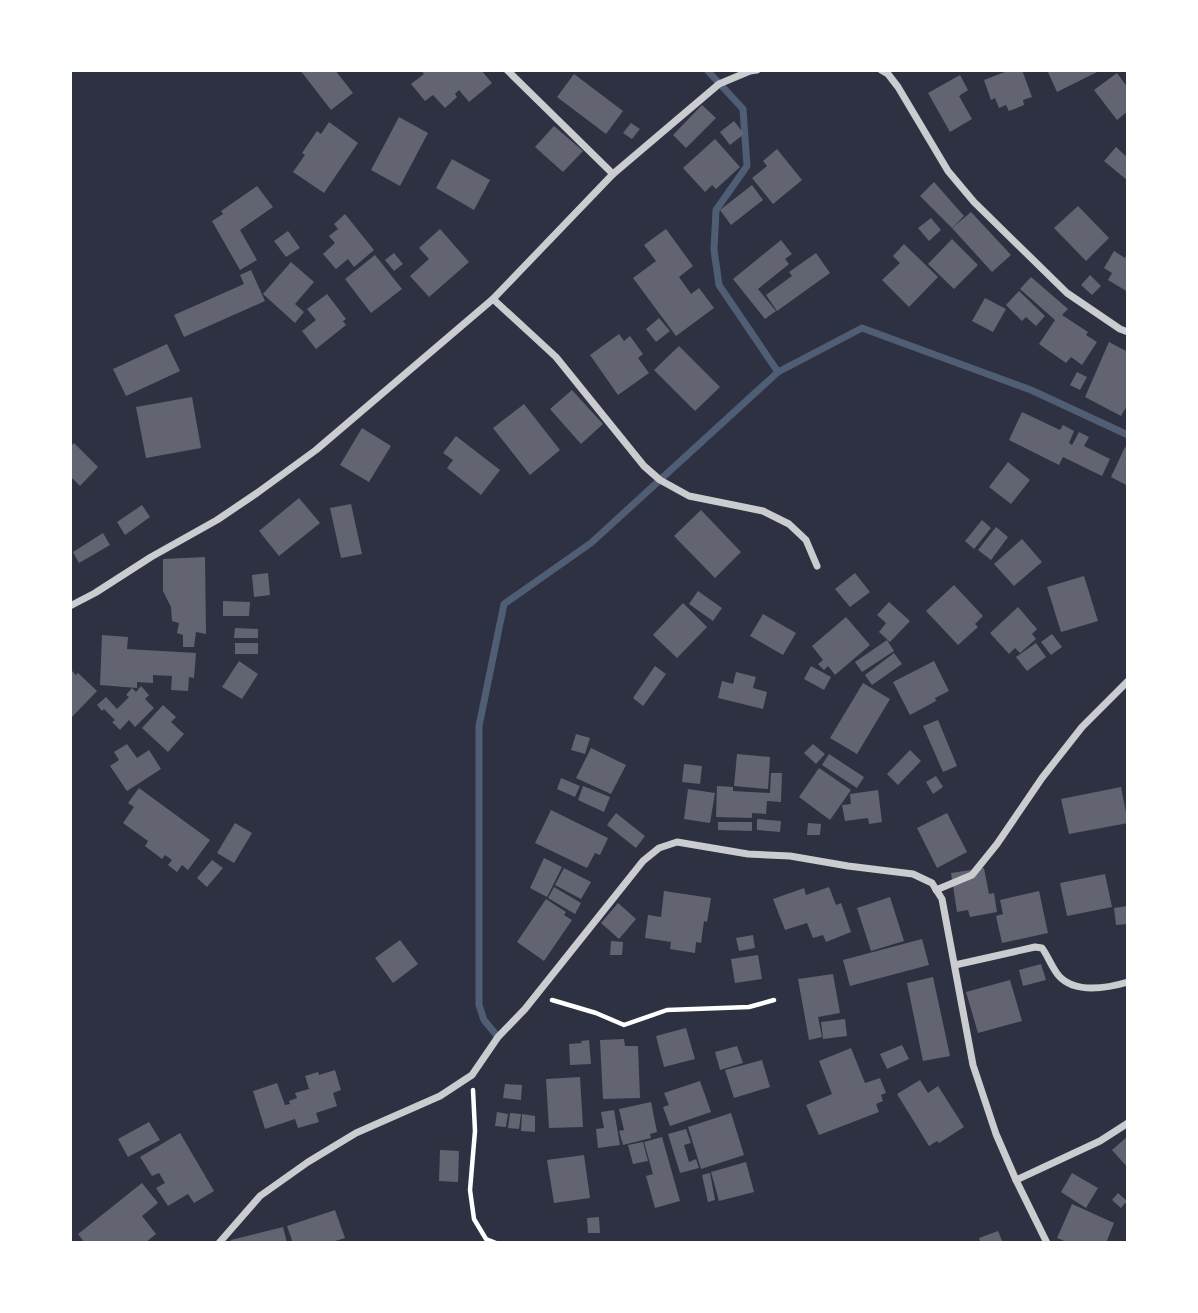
<svg xmlns="http://www.w3.org/2000/svg" width="1198" height="1313" font-family="'DM Sans',sans-serif">
<rect width="100%" height="100%" fill="#2d3142"/>
<g fill="none" stroke-linecap="round" stroke-linejoin="round">
<g stroke="#4f5d75" stroke-width="7">
<polyline points="707,70 743,109 747,166 716,210 714,250 719,285 778,372"/>
<polyline points="498,1037 484,1020 479,1005 479,726 504,604 591,543 778,372 862,328 1031,390 1128,435"/>
</g>
</g>
<g fill="#626471">
<polygon points="300,70 335,70 353,93 331,110"/>
<polygon points="421,70 481,70 492,83 469,102 459,90 455,94 457,97 445,108 433,95 425,101 411,84 424,74"/>
<polygon points="1010,70 1022,70 1032,97 1023,100 1024,105 1009,111 1006,105 999,108 995,98 991,100 984,80"/>
<polygon points="1047,70 1096,70 1097,72 1057,92"/>
<polygon points="1117,73 1128,88 1128,111 1117,120 1094,90"/>
<polygon points="574,74 623,111 606,134 557,97"/>
<polygon points="960,75 968,90 959,96 972,119 950,132 928,93"/>
<polygon points="702,105 716,118 686,148 673,135"/>
<polygon points="399,117 428,133 400,186 371,170"/>
<polygon points="734,121 744,134 730,145 720,132"/>
<polygon points="329,122 358,143 324,193 293,172 305,155 302,153 317,131 321,134"/>
<polygon points="631,123 640,129 632,139 623,133"/>
<polygon points="554,126 583,151 563,172 535,147"/>
<polygon points="715,139 740,167 716,189 712,185 705,192 683,168"/>
<polygon points="1116,147 1128,158 1128,181 1104,161"/>
<polygon points="777,149 802,180 773,204 752,178 767,166 763,161"/>
<polygon points="452,159 490,180 474,210 436,188"/>
<polygon points="934,182 964,216 952,228 920,196"/>
<polygon points="752,185 763,200 731,225 720,210"/>
<polygon points="257,186 273,207 240,230 257,260 240,270 212,221 223,214 221,211"/>
<polygon points="1078,206 1109,238 1086,261 1054,228"/>
<polygon points="971,212 1011,255 992,272 952,228"/>
<polygon points="345,214 374,250 354,267 348,259 336,269 323,254 335,243 329,236 338,229 334,224"/>
<polygon points="931,218 941,230 929,241 918,228"/>
<polygon points="440,229 469,262 429,297 410,276 429,259 419,248"/>
<polygon points="666,229 693,266 679,277 691,294 699,288 714,308 676,336 633,278 656,261 644,245"/>
<polygon points="288,231 300,248 286,257 274,241"/>
<polygon points="952,239 978,265 954,289 928,264"/>
<polygon points="781,240 792,254 785,259 789,264 758,289 776,311 765,319 733,279"/>
<polygon points="904,244 938,277 909,307 882,280 900,263 893,256"/>
<polygon points="1114,251 1125,258 1128,252 1128,292 1108,280 1112,273 1104,268"/>
<polygon points="394,253 403,264 394,271 385,260"/>
<polygon points="816,253 830,273 777,311 766,295 792,276 789,272"/>
<polygon points="375,255 402,289 371,313 345,279"/>
<polygon points="291,262 314,282 295,304 304,312 295,323 263,294"/>
<polygon points="251,270 265,301 184,337 174,315 244,284 240,275"/>
<polygon points="1090,275 1101,286 1092,295 1081,285"/>
<polygon points="1031,277 1068,309 1062,315 1088,332 1086,335 1097,342 1082,365 1071,357 1066,363 1039,344 1055,320 1020,289"/>
<polygon points="1019,291 1045,316 1036,326 1026,317 1022,321 1006,305"/>
<polygon points="327,294 346,319 343,321 346,325 316,349 302,331 316,320 307,309"/>
<polygon points="985,298 1006,309 993,332 972,321"/>
<polygon points="659,318 670,331 656,342 646,329"/>
<polygon points="619,334 624,341 630,336 643,354 638,358 649,373 618,395 590,355"/>
<polygon points="1109,342 1128,352 1128,404 1121,416 1085,397"/>
<polygon points="167,344 180,371 126,396 113,369"/>
<polygon points="679,346 720,387 695,411 654,370"/>
<polygon points="1077,372 1087,377 1080,390 1070,385"/>
<polygon points="572,390 603,424 581,444 550,409"/>
<polygon points="192,397 201,448 146,458 136,407"/>
<polygon points="524,404 560,450 530,475 493,428"/>
<polygon points="1022,412 1060,430 1063,425 1074,431 1069,443 1072,445 1079,432 1089,437 1084,446 1110,459 1102,476 1063,457 1059,465 1009,440"/>
<polygon points="362,428 391,446 369,482 340,465"/>
<polygon points="456,436 500,470 481,495 447,468 453,460 443,453"/>
<polygon points="74,443 98,467 80,486 70,476 70,447"/>
<polygon points="1125,447 1128,449 1128,486 1111,477"/>
<polygon points="1008,462 1030,480 1011,504 989,487"/>
<polygon points="299,498 320,523 279,556 259,531"/>
<polygon points="351,504 362,554 341,558 330,508"/>
<polygon points="142,505 150,517 125,535 117,522"/>
<polygon points="701,510 741,552 715,578 674,536"/>
<polygon points="982,520 991,528 974,549 965,541"/>
<polygon points="996,527 1008,537 991,560 978,550"/>
<polygon points="103,533 110,545 79,563 73,552"/>
<polygon points="1022,539 1042,562 1014,586 994,564"/>
<polygon points="205,557 206,634 196,632 194,647 183,647 183,635 177,633 179,623 172,621 171,607 163,591 163,559"/>
<polygon points="268,573 270,595 254,597 252,575"/>
<polygon points="855,573 870,592 850,607 835,589"/>
<polygon points="1084,576 1098,621 1061,632 1047,587"/>
<polygon points="954,585 983,616 975,624 978,627 958,645 926,611"/>
<polygon points="698,591 722,608 713,621 689,604"/>
<polygon points="223,601 250,602 249,616 223,616"/>
<polygon points="889,602 910,621 890,642 879,632 886,623 877,615"/>
<polygon points="683,603 707,627 677,658 653,635"/>
<polygon points="1018,607 1037,629 1032,634 1036,639 1020,653 1015,648 1009,654 990,633"/>
<polygon points="763,614 796,633 783,655 750,636"/>
<polygon points="846,617 870,645 835,675 828,666 824,670 818,664 823,660 812,646"/>
<polygon points="235,628 258,629 258,638 234,638"/>
<polygon points="1052,634 1062,647 1051,655 1041,642"/>
<polygon points="102,635 128,637 127,649 196,653 194,678 189,677 188,691 171,690 172,676 153,675 153,683 137,682 137,688 100,685"/>
<polygon points="887,640 894,651 862,672 855,662"/>
<rect x="235" y="643" width="23" height="11"/>
<polygon points="1036,643 1046,657 1027,671 1016,657"/>
<polygon points="894,653 902,664 872,685 865,675"/>
<polygon points="239,661 258,674 242,699 222,687"/>
<polygon points="934,661 949,691 935,698 936,701 910,715 893,682"/>
<polygon points="655,666 666,674 643,706 633,698"/>
<polygon points="811,666 831,677 824,690 804,679"/>
<polygon points="70,669 76,675 78,673 97,691 70,719"/>
<polygon points="736,672 756,677 753,688 767,692 763,709 718,698 722,681 733,684"/>
<polygon points="863,683 890,699 857,754 830,738"/>
<polygon points="141,686 149,695 145,699 154,708 135,727 129,720 120,730 112,722 115,720 104,709 102,711 97,705 106,697 117,709 129,697 126,695 132,688 136,692"/>
<polygon points="163,705 176,717 171,722 184,734 168,752 142,728"/>
<polygon points="938,720 957,766 943,772 923,726"/>
<polygon points="576,734 590,738 585,754 571,750"/>
<polygon points="127,744 137,758 149,750 161,769 127,791 110,766 119,760 114,752"/>
<polygon points="813,744 825,754 816,764 804,753"/>
<polygon points="591,748 626,765 611,794 576,778"/>
<polygon points="910,750 921,761 898,785 887,774"/>
<polygon points="737,754 770,757 768,789 734,786"/>
<polygon points="829,754 864,777 857,788 822,765"/>
<polygon points="684,764 702,766 700,784 682,782"/>
<polygon points="819,768 851,790 830,820 799,797"/>
<polygon points="771,773 782,773 781,802 767,801 766,814 752,813 752,818 716,817 717,786 733,787 733,791 770,793"/>
<polygon points="936,776 943,787 933,794 926,782"/>
<polygon points="561,778 580,786 575,797 557,789"/>
<polygon points="583,786 610,797 604,812 578,800"/>
<polygon points="1121,787 1128,823 1069,834 1061,799"/>
<polygon points="139,788 210,840 188,870 182,865 177,872 168,865 172,860 165,855 162,859 145,846 148,841 123,823 134,807 128,803"/>
<polygon points="688,789 715,793 710,823 684,819"/>
<polygon points="878,790 882,822 869,824 868,818 845,821 842,805 851,804 850,794"/>
<polygon points="551,810 608,838 600,855 595,853 587,868 535,843"/>
<polygon points="616,813 645,836 636,848 607,825"/>
<polygon points="947,813 967,852 937,868 917,828"/>
<polygon points="757,819 781,821 780,832 757,830"/>
<polygon points="718,822 752,822 752,831 718,830"/>
<polygon points="235,823 252,833 234,863 217,853"/>
<polygon points="808,823 821,824 820,835 807,835"/>
<polygon points="544,858 562,867 547,897 530,888"/>
<polygon points="212,860 223,868 207,887 197,878"/>
<polygon points="564,868 591,882 581,899 555,885"/>
<polygon points="984,868 989,894 994,893 997,912 970,917 968,910 957,912 951,873"/>
<polygon points="1105,874 1112,907 1067,916 1060,883"/>
<polygon points="554,887 581,903 575,914 548,898"/>
<polygon points="829,887 836,905 841,903 851,932 826,942 823,935 813,938 807,923 785,930 773,899 804,888 806,895"/>
<polygon points="664,891 711,898 707,922 704,921 701,943 696,942 695,953 670,949 671,942 645,938 648,915 661,917"/>
<polygon points="1039,891 1048,933 1002,943 996,916 1003,914 1000,900"/>
<polygon points="890,897 904,941 871,951 857,908"/>
<polygon points="546,899 566,912 564,915 572,920 544,961 517,942"/>
<polygon points="618,903 636,919 619,939 601,923"/>
<polygon points="1128,906 1128,924 1116,925 1114,908"/>
<polygon points="753,935 755,948 739,951 736,938"/>
<polygon points="922,939 929,965 850,986 843,960"/>
<polygon points="400,940 418,964 393,983 375,958"/>
<polygon points="611,941 623,942 622,955 610,955"/>
<polygon points="758,955 762,979 735,983 731,959"/>
<polygon points="1041,964 1046,980 1023,986 1019,970"/>
<polygon points="833,974 840,1013 818,1017 822,1037 809,1040 798,979"/>
<polygon points="933,977 950,1056 923,1061 907,983"/>
<polygon points="1010,980 1022,1021 978,1033 966,992"/>
<polygon points="845,1019 847,1036 823,1039 821,1022"/>
<polygon points="686,1028 695,1059 664,1067 656,1036"/>
<polygon points="624,1039 625,1046 638,1046 640,1098 603,1099 600,1040"/>
<polygon points="589,1040 591,1064 570,1065 569,1044 582,1043 581,1041"/>
<polygon points="902,1045 909,1059 887,1069 880,1054"/>
<polygon points="737,1046 743,1063 720,1070 715,1052"/>
<polygon points="851,1048 865,1083 880,1078 886,1093 881,1095 883,1101 876,1104 879,1112 819,1135 806,1105 832,1094 819,1061"/>
<polygon points="762,1060 770,1087 734,1098 725,1070"/>
<polygon points="335,1070 341,1090 333,1093 337,1106 316,1113 319,1122 298,1128 295,1119 265,1129 253,1091 277,1083 285,1105 290,1104 289,1101 297,1098 295,1093 309,1089 305,1076 318,1072 319,1075"/>
<polygon points="580,1077 583,1127 549,1128 546,1079"/>
<polygon points="920,1080 928,1093 938,1086 964,1127 939,1143 937,1141 929,1146 897,1094"/>
<polygon points="700,1081 711,1112 670,1126 663,1107 669,1105 664,1093"/>
<polygon points="505,1084 522,1085 521,1100 503,1098"/>
<polygon points="651,1102 657,1132 650,1134 651,1138 623,1145 619,1131 624,1130 619,1109"/>
<polygon points="614,1110 620,1145 598,1148 596,1129 604,1128 601,1112"/>
<polygon points="497,1112 508,1114 506,1127 495,1126"/>
<polygon points="510,1113 521,1114 519,1129 508,1128"/>
<polygon points="731,1113 744,1155 701,1169 688,1127"/>
<polygon points="522,1114 535,1116 535,1132 521,1131"/>
<polygon points="149,1122 160,1140 128,1157 118,1139"/>
<polygon points="686,1129 691,1143 684,1145 689,1162 696,1159 699,1168 680,1173 668,1134"/>
<polygon points="180,1133 214,1191 194,1203 188,1194 168,1206 156,1188 165,1183 159,1173 152,1176 140,1157"/>
<polygon points="1128,1136 1128,1168 1112,1150"/>
<polygon points="662,1137 680,1201 655,1208 646,1176 653,1174 644,1142"/>
<polygon points="643,1142 648,1161 633,1164 628,1145"/>
<polygon points="440,1150 459,1151 458,1182 439,1181"/>
<polygon points="584,1155 590,1198 554,1203 547,1160"/>
<polygon points="746,1162 754,1192 719,1201 711,1172"/>
<polygon points="710,1173 715,1200 708,1202 702,1175"/>
<polygon points="1072,1173 1098,1188 1086,1208 1061,1192"/>
<polygon points="142,1183 158,1203 142,1216 156,1234 145,1243 85,1243 78,1234"/>
<polygon points="1118,1193 1127,1201 1121,1208 1112,1200"/>
<polygon points="1072,1204 1114,1223 1106,1243 1069,1243 1057,1238"/>
<polygon points="335,1210 345,1238 329,1243 293,1243 287,1226"/>
<polygon points="599,1217 600,1233 588,1233 587,1218"/>
<polygon points="283,1227 287,1243 232,1243 231,1240"/>
<polygon points="998,1231 1003,1243 981,1243 979,1238"/>
</g>
<g fill="none" stroke-linecap="round" stroke-linejoin="round">
<g stroke="#fff" stroke-width="4.5">
<polyline points="552,1000 596,1013 624,1025 667,1010 749,1007 774,1000"/>
<polyline points="473,1090 475,1131 470,1190 474,1219 486,1239 496,1243"/>
</g>
<g stroke="#caccd0" stroke-width="7">
<polyline points="507,70 613,174"/>
<polyline points="881,70 888,74 898,87 948,171 974,202 1067,293 1120,329 1128,332"/>
<polyline points="493,299 556,357 644,466 660,480 689,496 763,511 789,524 806,540 817,566"/>
<polyline points="70,606 95,593 151,557 217,520 257,493 316,450 493,299 613,174 719,84 750,71 757,70"/>
<polyline points="936,890 972,875 997,844 1042,778 1082,727 1128,681"/>
<path d="M955,965L1035,947L1042,948C1048,956 1052,968 1059,976C1075,994 1108,988 1128,982"/>
<polyline points="1016,1180 1100,1141 1128,1123"/>
<polyline points="219,1243 260,1196 308,1162 356,1133 440,1096 472,1075 498,1037 525,1009 643,861 659,848 677,842 748,854 790,856 848,866 913,874 932,883 942,899 973,1065 996,1134 1016,1180 1047,1243"/>
</g>
</g>
<rect width="1198" height="1313" fill="none" stroke="#ffffff" stroke-width="144"/>
</svg>
